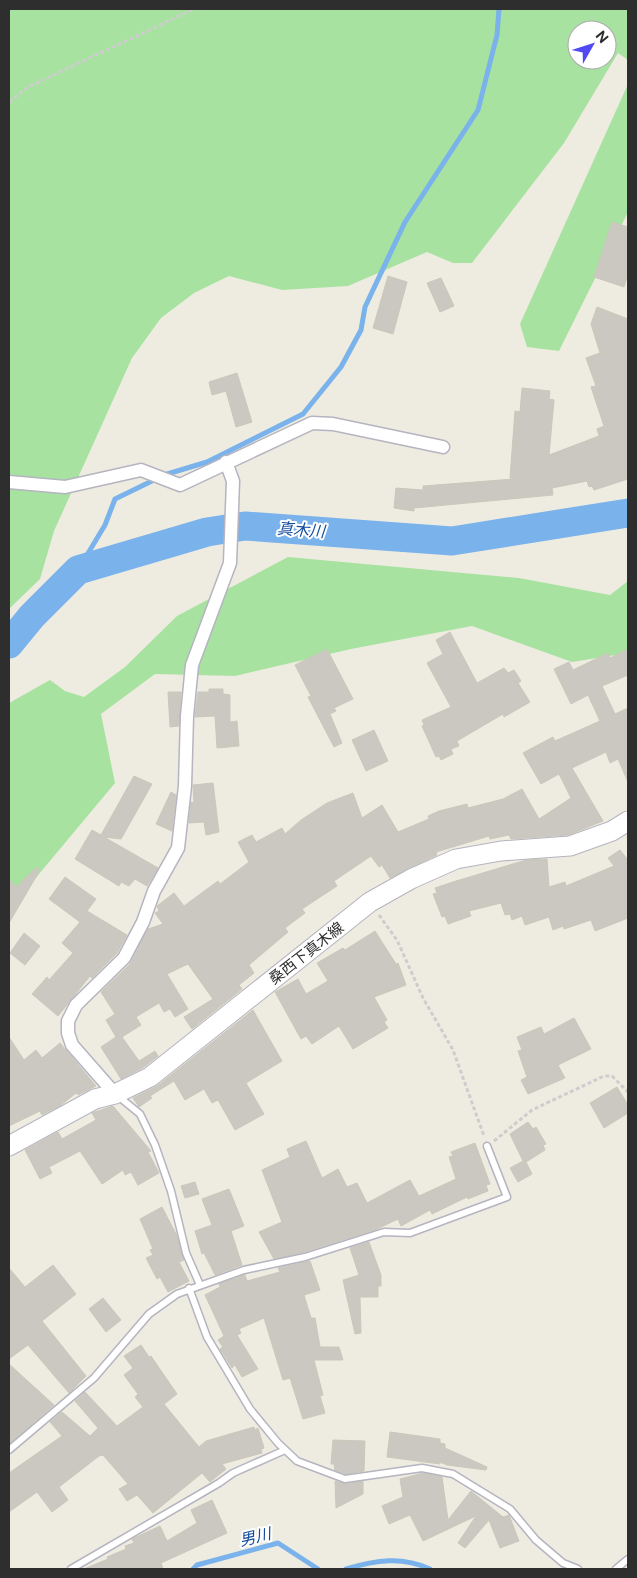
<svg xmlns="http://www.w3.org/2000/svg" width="637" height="1578" font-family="'Public Sans','Noto Sans JP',sans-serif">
<rect width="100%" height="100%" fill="#eeece1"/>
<g fill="#a8e2a1" fill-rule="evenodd">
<path d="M9,9H628V60L618,53L564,143L472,263H453L427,252L348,286L282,290L229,276L194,293L161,318L132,358L54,531L40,579L9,609ZM577,30H607V60H577Z"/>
<polygon points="628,84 628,212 559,351 527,347 520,324"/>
<polygon points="288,557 519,578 610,595 628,581 628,653 572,662 472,626 351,649 235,676 155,674 101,714 115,783 9,910 9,703 50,680 65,691 84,697 125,667 177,616"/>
</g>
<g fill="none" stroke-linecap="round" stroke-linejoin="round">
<g stroke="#7ab2eb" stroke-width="5">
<polyline points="164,475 207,462 303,414 341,367 361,330 365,307 405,222 478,110 497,35 499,9"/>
<polyline points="78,570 105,525 115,499 156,479"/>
<polyline points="193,1569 197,1565 278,1543 318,1569"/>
<path d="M346,1569C376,1560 402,1556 430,1569"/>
</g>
<polyline stroke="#7ab2eb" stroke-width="29" points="9,644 32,616 78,570 207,532 245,526 452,541 628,513"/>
</g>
<g fill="#cac8c0" stroke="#cac8ba">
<polygon points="612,222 628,227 628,274 624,287 594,277"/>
<polygon points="388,276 407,282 393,334 373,328"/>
<polygon points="441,278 454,306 440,312 427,283"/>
<polygon points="597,307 628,319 628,479 594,490 592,486 589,487 587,481 552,488 553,495 414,508 414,511 394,508 396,488 423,490 423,486 514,479 510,478 515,411 520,412 522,388 550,391 549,399 554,400 549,455 599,436 597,429 604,426 591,387 596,386 586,358 600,353 591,324"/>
<polygon points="237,373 252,422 236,427 226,391 212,395 209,382"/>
<polygon points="450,632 477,683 504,668 508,673 514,670 521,681 518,683 530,702 504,717 503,714 457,741 459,746 451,749 453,754 441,760 439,756 436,757 422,726 424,725 422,720 451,707 427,663 443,654 436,640"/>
<polygon points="327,649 353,699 334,708 336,711 330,714 342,743 334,747 308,697 311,696 295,665"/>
<polygon points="628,649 628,675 602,686 615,714 628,708 628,782 618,759 610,763 606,752 572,768 603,821 568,835 511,839 509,835 490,839 489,836 436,852 437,855 390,878 382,865 379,867 371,856 334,881 337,886 302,909 305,913 285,928 288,932 249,965 254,973 239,985 242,989 192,1029 184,1017 213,999 188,964 167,974 188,1009 175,1017 170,1009 164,1012 159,1003 136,1017 141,1025 122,1037 139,1061 155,1051 158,1056 144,1067 121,1079 101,1047 116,1037 106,1020 115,1014 101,992 130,964 148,929 163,924 155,913 159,911 157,906 174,893 184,906 218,881 220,884 249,862 238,842 252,835 256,842 282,828 285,834 301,820 327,803 353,793 362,818 382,805 398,832 429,819 428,816 439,811 467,804 468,808 503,799 522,789 539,819 571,798 559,774 541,784 523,753 553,737 555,741 600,721 588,695 571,704 554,669 569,662 573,670 608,653 610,658"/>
<polygon points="209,689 223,689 223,694 230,695 230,722 237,721 239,746 217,748 215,716 195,717 198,692 209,692"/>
<polygon points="168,692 181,692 179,726 170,727"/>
<polygon points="374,730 388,761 366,771 352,740"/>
<polygon points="134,776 152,784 121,839 104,837 158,868 147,886 135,879 129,886 121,882 119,886 75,859 92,830 101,835"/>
<polygon points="213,783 219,832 206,835 204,822 189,823 191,802 194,803 193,785"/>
<polygon points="171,792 176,795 172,831 156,824"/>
<polygon points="620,850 628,860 628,918 595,931 591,920 564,929 563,926 553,930 549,917 525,925 522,916 512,920 510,914 505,915 501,903 469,911 471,916 448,924 445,916 442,917 433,894 437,893 435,888 456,881 526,860 547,859 549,887 565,882 566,886 614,866 608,858"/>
<polygon points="37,867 40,870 9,923 9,879 16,887"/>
<polygon points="65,877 96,899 87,911 127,935 117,953 92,978 90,976 58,1016 32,994 47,977 49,980 73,953 62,943 80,922 49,899"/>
<polygon points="375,931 396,964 398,963 406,985 374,997 387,1020 384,1022 388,1028 353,1049 339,1026 312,1044 306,1036 301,1039 275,992 298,979 306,994 328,981 317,963 343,948 345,950"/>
<polygon points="24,933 40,946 25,965 10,953"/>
<polygon points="253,1010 282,1061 246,1083 264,1114 235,1130 218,1100 212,1103 204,1089 185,1100 174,1081 150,1096 152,1098 139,1107 133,1098 157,1086"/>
<polygon points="574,1018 591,1049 558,1065 565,1078 528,1094 521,1080 527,1077 518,1051 522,1050 517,1037 541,1027 544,1034"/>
<polygon points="9,1037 24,1060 36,1050 42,1058 60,1043 96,1086 78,1095 76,1093 61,1105 42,1115 40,1111 9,1126"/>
<polygon points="617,1087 628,1105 628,1113 604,1128 590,1103"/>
<polygon points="113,1106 151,1151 148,1152 159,1173 138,1185 131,1172 125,1175 123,1170 102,1184 80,1151 49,1167 52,1173 40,1179 25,1150 58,1132 62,1139 96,1120 92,1113"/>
<polygon points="528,1122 533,1129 536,1127 546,1144 543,1145 545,1150 526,1162 532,1174 518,1182 510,1168 523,1161 510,1134"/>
<polygon points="306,1141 322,1178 338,1169 347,1187 357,1183 367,1203 410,1180 419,1196 456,1179 449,1157 453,1156 451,1152 475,1143 490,1184 486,1185 488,1191 468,1199 467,1197 432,1214 430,1210 401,1226 398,1219 377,1229 304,1252 274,1259 259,1232 282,1222 262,1170 290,1157 287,1149"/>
<polygon points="195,1182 199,1194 185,1198 181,1186"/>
<polygon points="229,1189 244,1226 231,1231 242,1265 215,1275 204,1253 202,1254 195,1231 212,1225 202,1199"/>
<polygon points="162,1207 176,1234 184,1260 179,1262 189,1281 168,1292 160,1277 157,1279 146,1258 153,1255 150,1250 153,1249 140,1219"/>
<polygon points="369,1242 381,1275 381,1286 378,1286 378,1297 360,1297 361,1333 355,1334 343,1280 359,1275 350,1248"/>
<polygon points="310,1261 320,1290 304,1295 311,1318 315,1318 320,1347 339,1347 343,1360 314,1360 323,1395 320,1396 325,1413 303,1419 290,1378 283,1380 264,1318 239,1329 241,1333 237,1335 258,1369 242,1377 235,1365 232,1368 220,1349 223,1347 218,1340 224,1336 205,1295 220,1287 219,1284 245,1275 247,1281 280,1272 278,1268"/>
<polygon points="53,1265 76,1294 42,1321 86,1376 69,1393 28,1345 9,1359 9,1268 25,1287"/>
<polygon points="103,1298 121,1320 106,1332 89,1309"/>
<polygon points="141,1345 149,1357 151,1356 177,1394 164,1404 199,1447 206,1441 254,1427 255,1430 258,1428 264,1448 261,1449 262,1453 222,1464 226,1469 210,1482 202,1473 153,1513 137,1495 127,1501 119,1489 128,1484 103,1455 99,1456 59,1487 68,1500 52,1512 37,1492 9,1512 9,1473 62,1436 50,1422 62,1412 90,1436 98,1428 75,1401 85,1392 117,1426 143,1407 135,1397 138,1394 124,1375 133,1368 124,1356"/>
<polygon points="9,1364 54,1405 9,1444"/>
<polygon points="390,1432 440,1439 440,1443 445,1444 445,1448 487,1467 486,1470 447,1465 440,1462 440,1464 387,1457"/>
<polygon points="333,1440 365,1441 364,1471 346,1474 335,1470 334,1464 331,1464"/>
<polygon points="423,1473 442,1477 448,1520 471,1491 503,1517 509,1515 519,1541 500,1548 489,1520 465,1548 458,1543 476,1516 423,1541 410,1515 389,1524 382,1506 403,1497 400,1479"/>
<polygon points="335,1481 345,1484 363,1481 363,1494 336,1508"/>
<polygon points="212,1500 227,1533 161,1563 163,1569 84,1569 108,1559 107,1557 126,1549 125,1546 134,1543 132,1539 160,1526 167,1541 197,1523 191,1510"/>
</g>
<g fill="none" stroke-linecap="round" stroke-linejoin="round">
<g stroke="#b5b4c0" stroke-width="9">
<g id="lane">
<polyline points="118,1096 140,1114 155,1145 171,1191 186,1253 200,1285"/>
<polyline points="189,1288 207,1337 250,1409 278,1443 297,1461 345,1479 422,1468 453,1474 510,1509 536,1540 563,1563 578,1569"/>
<polyline points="9,1450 94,1378 149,1314 177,1294 244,1270 305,1257 384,1232 410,1233 507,1197 487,1146"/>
<polyline points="71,1569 219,1483 233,1473 285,1450"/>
<polyline points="616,1569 628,1559"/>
</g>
</g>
<g stroke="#b5b4c0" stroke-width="15">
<g id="street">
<polyline points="9,482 65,487 141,470 180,485 312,423 333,424 443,447"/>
<polyline points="115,1094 72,1045 68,1033 68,1021 76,1005 124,958 143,922 154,891 178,848 185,786 187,716 192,665 230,563 233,481 226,462"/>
</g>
</g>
<g stroke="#b5b4c0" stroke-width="21">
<polyline id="secondary" points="9,1146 95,1099 115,1094 150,1077 370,902 411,879 456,859 501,851 570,846 612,831 628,821"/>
</g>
<g stroke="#cdcdcd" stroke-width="3" stroke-dasharray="4 2.5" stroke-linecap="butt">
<polyline points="9,102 28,87 194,9"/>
<polyline points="379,915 397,940 423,998 453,1050 484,1136"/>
<polyline points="494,1141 532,1110 604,1076 612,1076 628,1092"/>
</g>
<use href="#lane" stroke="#fff" stroke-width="6"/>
<use href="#street" stroke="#fff" stroke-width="12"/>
<use href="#secondary" stroke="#fff" stroke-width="19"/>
</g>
<g text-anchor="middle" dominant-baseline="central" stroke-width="4" stroke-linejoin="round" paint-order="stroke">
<g font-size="15" fill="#2e2e2e" stroke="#fff">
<text transform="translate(306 953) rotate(-38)">桑西下真木線</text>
</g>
<g font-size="16" font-style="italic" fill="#134d9c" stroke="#fff">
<text transform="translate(301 530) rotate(4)">真木川</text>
<text transform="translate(255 1537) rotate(-13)">男川</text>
</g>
</g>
<rect width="637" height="1578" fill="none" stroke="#2e2e2e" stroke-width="20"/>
<g transform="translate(592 45) rotate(51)"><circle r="24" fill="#ffffff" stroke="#ababab"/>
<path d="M0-4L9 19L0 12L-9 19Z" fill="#5149f3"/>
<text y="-8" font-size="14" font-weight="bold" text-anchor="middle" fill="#2e2e2e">N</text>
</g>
</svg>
